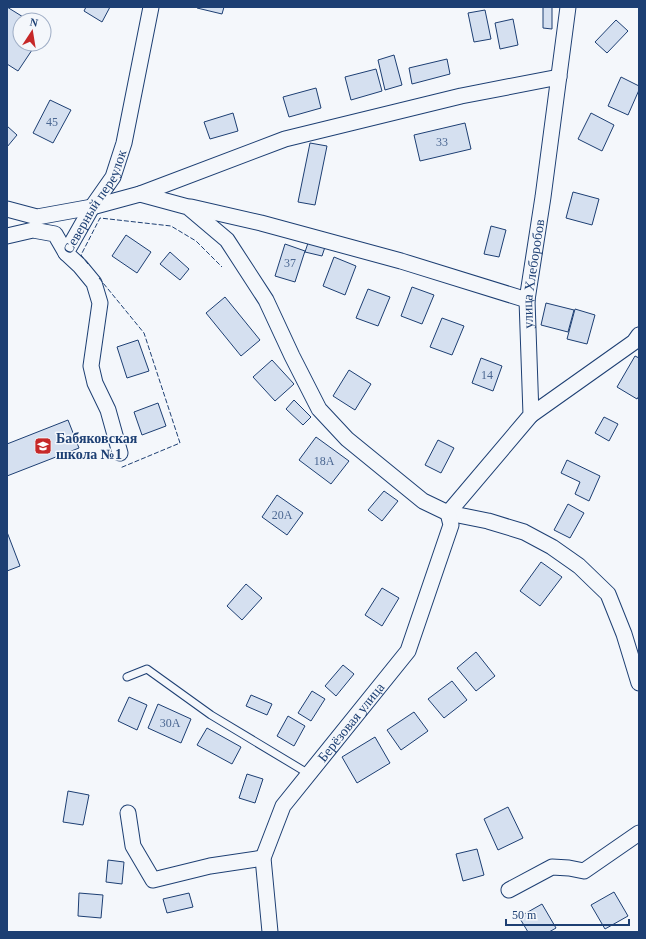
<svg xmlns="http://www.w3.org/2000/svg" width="646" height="939" font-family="'Times New Roman',serif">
<rect width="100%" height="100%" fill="#f4f7fb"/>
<g fill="#d5e0f0" stroke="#1d3f73">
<polygon points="7,7 28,20 20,20 20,44 36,44 18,71 7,64"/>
<polygon points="86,7 110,7 102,22 84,11"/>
<polygon points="197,7 224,7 222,14 197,8"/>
<polygon points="543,7 552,7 552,29 543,28"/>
<polygon points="485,10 491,39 474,42 468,13"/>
<polygon points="513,19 518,45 500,49 495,23"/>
<polygon points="616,20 628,31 607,53 595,42"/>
<polygon points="394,55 402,85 385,90 378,60"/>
<polygon points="447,59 450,74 412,84 409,68"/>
<polygon points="376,69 382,91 351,100 345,77"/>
<polygon points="621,77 639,86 639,90 628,115 608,106"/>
<polygon points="316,88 321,108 289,117 283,97"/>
<polygon points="50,100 71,110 53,143 33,133"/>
<polygon points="233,113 238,131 210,139 204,122"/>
<polygon points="591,113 614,125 602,151 578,139"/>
<polygon points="465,123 471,149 420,161 414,135"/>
<polygon points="7,126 17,135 7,147"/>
<polygon points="310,143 327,146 315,205 298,202"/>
<polygon points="573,192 599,199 592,225 566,218"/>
<polygon points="491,226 506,230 499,257 484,254"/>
<polygon points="126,235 151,252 137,273 112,256"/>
<polygon points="308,243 325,247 322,256 305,252"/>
<polygon points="285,244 305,251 295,282 275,276"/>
<polygon points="170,252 189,269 180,280 160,264"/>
<polygon points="334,257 356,266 345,295 323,286"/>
<polygon points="412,287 434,295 422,324 401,316"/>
<polygon points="368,289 390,297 378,326 356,318"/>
<polygon points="225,297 260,340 241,356 206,313"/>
<polygon points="546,303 574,310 568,332 541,325"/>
<polygon points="575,309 595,315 587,344 567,339"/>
<polygon points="442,318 464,326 452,355 430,347"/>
<polygon points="138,340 149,371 127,378 117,347"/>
<polygon points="635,356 639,358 639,396 637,399 617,387"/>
<polygon points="481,358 502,366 493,391 472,383"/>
<polygon points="272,360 294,384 275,401 253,377"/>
<polygon points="349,370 371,384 355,410 333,396"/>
<polygon points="294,400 311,417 303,425 286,409"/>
<polygon points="158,403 166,426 142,435 134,412"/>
<polygon points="604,417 618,424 609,441 595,433"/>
<polygon points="68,420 79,448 7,476 7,444"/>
<polygon points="316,437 349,461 331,484 299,460"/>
<polygon points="438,440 454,448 441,473 425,465"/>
<polygon points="567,460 600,476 589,501 575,494 580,482 561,473"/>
<polygon points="384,491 398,501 382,521 368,510"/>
<polygon points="277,495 303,513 287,535 262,517"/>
<polygon points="568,504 584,513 570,538 554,530"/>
<polygon points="7,532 20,566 7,571"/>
<polygon points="541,562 562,577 540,606 520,591"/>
<polygon points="246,584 262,598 242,620 227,606"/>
<polygon points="382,588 399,598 382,626 365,615"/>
<polygon points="476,652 495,676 476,691 457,668"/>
<polygon points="343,665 354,674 336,696 325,686"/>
<polygon points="452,681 467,700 444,718 428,699"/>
<polygon points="312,691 325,699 311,721 298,713"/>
<polygon points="251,695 272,704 267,715 246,706"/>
<polygon points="129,697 147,705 137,730 118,721"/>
<polygon points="158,704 191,719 181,743 148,728"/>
<polygon points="414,712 428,731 401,750 387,730"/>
<polygon points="288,716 305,726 294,746 277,736"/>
<polygon points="207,728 241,747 232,764 197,745"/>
<polygon points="375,737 390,763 357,783 342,757"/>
<polygon points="247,774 263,779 255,803 239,798"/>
<polygon points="68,791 89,795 83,825 63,822"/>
<polygon points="508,807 523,838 498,850 484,819"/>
<polygon points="477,849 484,875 463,881 456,854"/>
<polygon points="108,860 124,862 122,884 106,882"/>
<polygon points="614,892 628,916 605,929 591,905"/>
<polygon points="79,893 103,895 101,918 78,916"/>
<polygon points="189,893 193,907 167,913 163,899"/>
<polygon points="542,904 556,928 549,932 528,932 519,917"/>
</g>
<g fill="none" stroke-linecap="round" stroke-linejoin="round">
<g stroke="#1d3f73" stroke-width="9">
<polyline id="service" points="127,677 147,669 211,715 309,774"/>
</g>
<g stroke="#1d3f73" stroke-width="17">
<g id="minor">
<polyline points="140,194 188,207 227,240 266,300 292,356 319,409 347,439 423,501 448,513 488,521 524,532 552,547 579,566 608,594 624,634 639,683"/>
<polyline points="191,207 261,223 401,261 527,300"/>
<polyline points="7,209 37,217 92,207 140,194 285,139 461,96 559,77"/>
<polyline points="7,236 33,230 55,234 66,253"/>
<polyline points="531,415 634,342 639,335"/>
<path id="s1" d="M120,453L108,410L95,383L91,366L100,303L94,283L80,266L66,253L92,207L113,177L124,143L151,7"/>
<path id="s2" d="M448,513L531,415L527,300L543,197L568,7"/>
<polyline points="128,813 133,846 153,880 210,866 263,858"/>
<polyline points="509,890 552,867 569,868 584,871 639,833"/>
<path id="s3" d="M270,932L263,858L283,806L408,651L451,525L448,513"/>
</g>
</g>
<use href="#service" stroke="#f4f7fb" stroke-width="7"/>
<use href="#minor" stroke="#f4f7fb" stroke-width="15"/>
<g stroke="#1d3f73" stroke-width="1" stroke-dasharray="5 2" stroke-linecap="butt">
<polyline points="88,264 81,255 100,218 171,226 196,241 222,267"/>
<polyline points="99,278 144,333 180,443 120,468"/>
</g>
</g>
<defs>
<g id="school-square" transform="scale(0.9)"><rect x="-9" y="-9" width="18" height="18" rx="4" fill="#c62828" stroke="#f4f7fb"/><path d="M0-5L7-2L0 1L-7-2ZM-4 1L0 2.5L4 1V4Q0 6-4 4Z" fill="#fff"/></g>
</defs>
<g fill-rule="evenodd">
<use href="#school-square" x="43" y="446"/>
</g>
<g text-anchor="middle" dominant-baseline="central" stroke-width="3" stroke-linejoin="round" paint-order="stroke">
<g font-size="12" fill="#4b6792">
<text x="52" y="122">45</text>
<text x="442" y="142">33</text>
<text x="290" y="263">37</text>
<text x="487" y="375">14</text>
<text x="324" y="461">18А</text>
<text x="282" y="515">20А</text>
<text x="170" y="723">30А</text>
</g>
<g font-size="14" fill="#1d3f73" stroke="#f4f7fb">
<text stroke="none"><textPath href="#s1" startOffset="277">Северный переулок</textPath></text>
<text stroke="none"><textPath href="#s2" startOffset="270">улица Хлеборобов</textPath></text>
<text stroke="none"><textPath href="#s3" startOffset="238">Берёзовая улица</textPath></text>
</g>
<g font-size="14" font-weight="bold" fill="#1d3f73" stroke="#f4f7fb" text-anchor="start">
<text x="56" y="438">Бабяковская<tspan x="56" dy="16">школа №1</tspan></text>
</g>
</g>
<rect width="646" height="939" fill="none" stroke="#1d3f73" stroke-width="16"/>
<g transform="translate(32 32) rotate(12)"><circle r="19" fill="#f4f7fb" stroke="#9eadc5"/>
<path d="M0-3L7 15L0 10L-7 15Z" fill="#c62828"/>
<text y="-6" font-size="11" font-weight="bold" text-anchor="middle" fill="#1d3f73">N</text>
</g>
<path d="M506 919v6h123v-6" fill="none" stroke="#1d3f73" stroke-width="2"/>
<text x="512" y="919" font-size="12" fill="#1d3f73" stroke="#f4f7fb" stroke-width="3" paint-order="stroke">50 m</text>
</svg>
